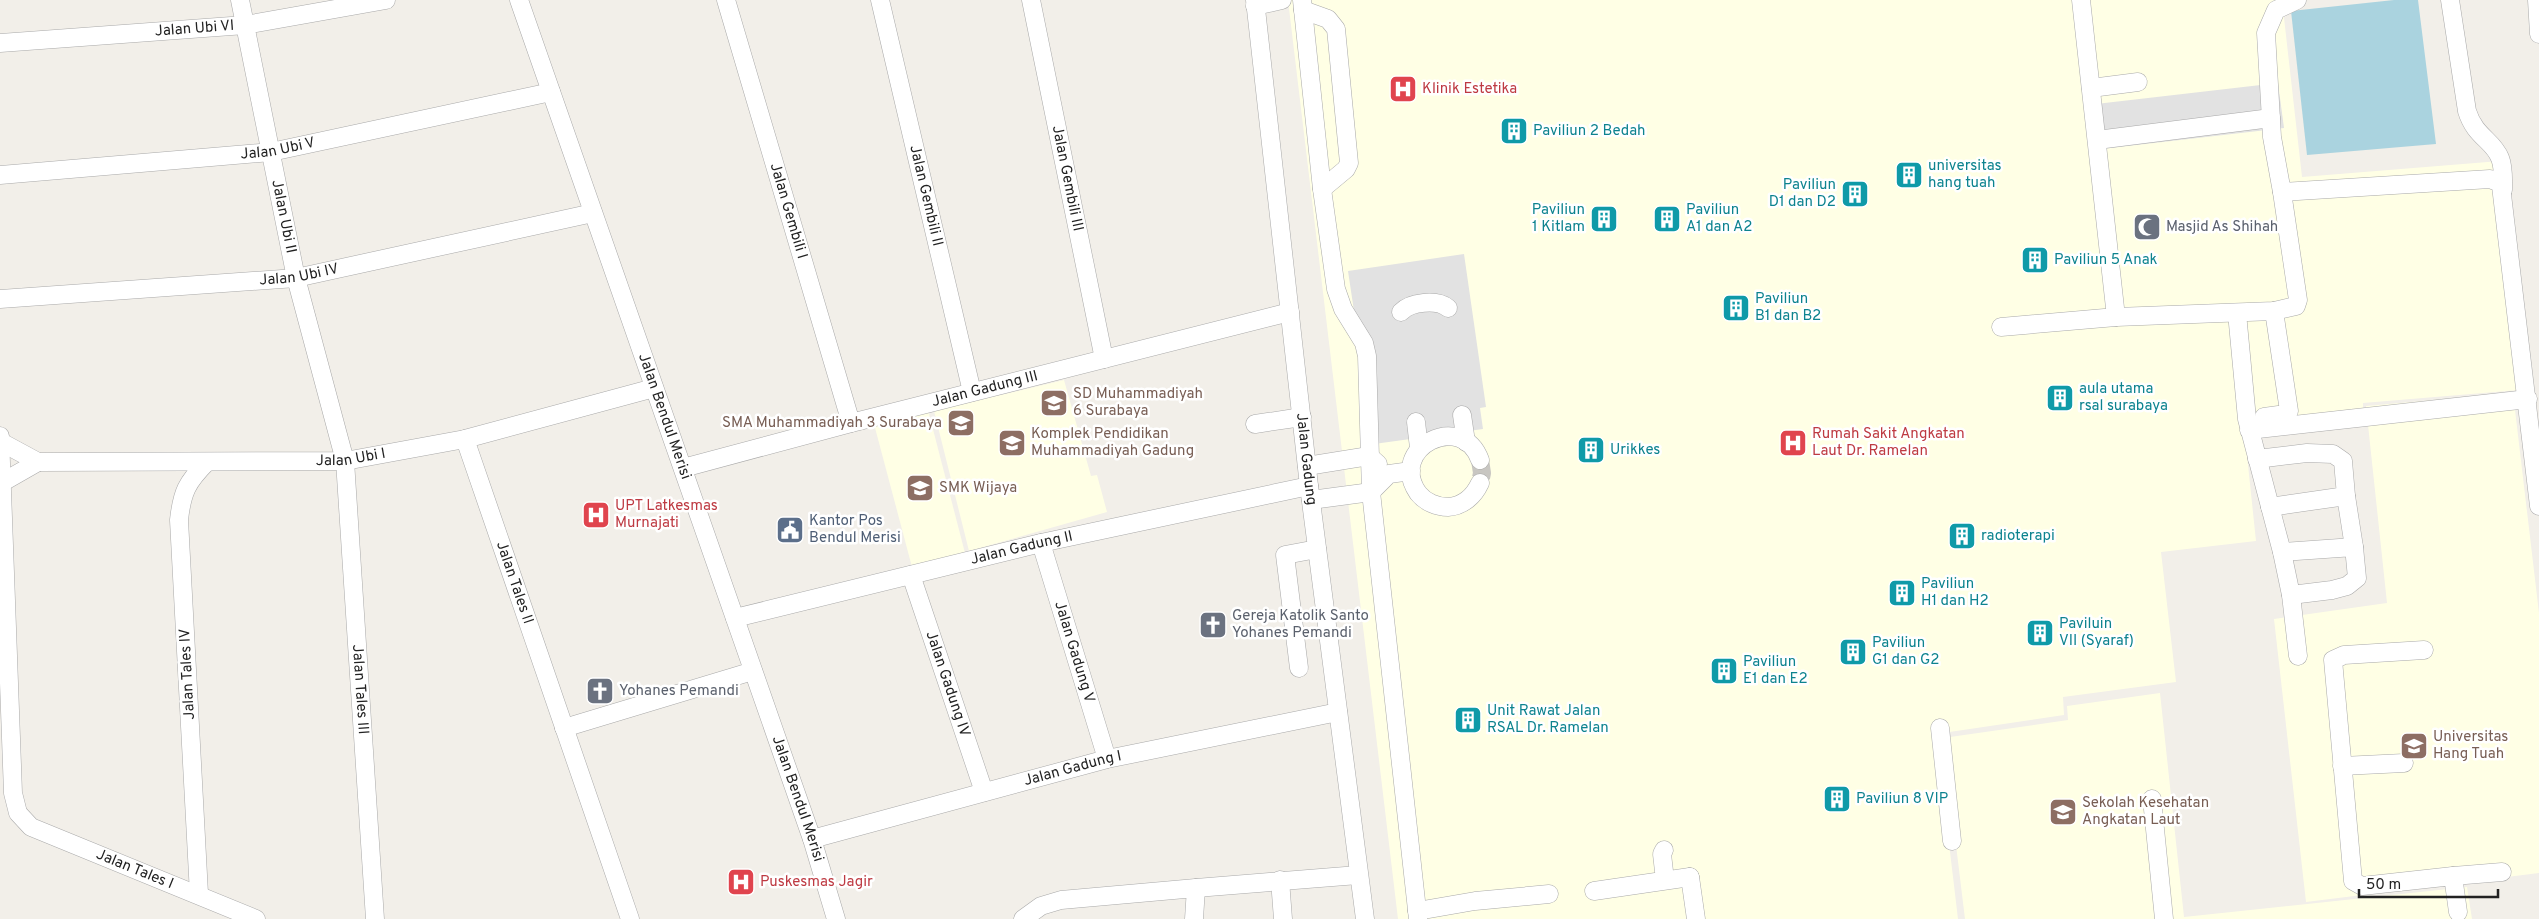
<svg xmlns="http://www.w3.org/2000/svg" width="2539" height="919" font-family="Overpass,sans-serif">
<rect width="100%" height="100%" fill="#f2efe9"/>
<g fill="#ffffe5">
<polygon points="1288,0 2282,0 2302,177 2500,161 2519,390 2363,403 2363,418 2244,427 2256,541 2161,552 2176,682 2063,697 2064,715 1936,734 1958,919 1398,919"/>
<polygon points="1064,380 1091,476 1097,475 1107,512 969,551 934,411"/>
<polygon points="2513,393 2539,613 2539,873 2306,902 2274,619 2387,603 2366,406"/>
<polygon points="928,410 965,553 912,567 874,424"/>
<polygon points="2160,693 2184,917 2467,887 2472,919 1965,919 1943,738 2068,720 2067,706"/>
</g>
<g fill="#e2e2e2">
<polygon points="2278,83 2284,128 2102,149 2096,104"/>
<polygon points="1464,254 1486,407 1480,408 1483,429 1374,444 1348,271"/>
</g>
<polygon fill="#aad3df" points="2394,0 2418,0 2436,144 2307,155 2291,11"/>
<g fill="none" stroke-linecap="round" stroke-linejoin="round">
<polyline stroke="#c8c6c1" stroke-width="18" stroke-dasharray="18 9" stroke-linecap="butt" points="1480,460 1482,473 1480,483"/>
<g stroke="#a9a9a9" stroke-width="19">
<g id="minor">
<path id="s1" d="M240,0L296,278L345,461L375,919"/>
<path id="s2" d="M519,0L812,839L836,919"/>
<path id="s3" d="M726,0L851,423"/>
<path id="s4" d="M880,0L972,392"/>
<path id="s5" d="M1031,0L1104,359"/>
<path id="s6" d="M1255,0L1309,486L1365,919"/>
<polyline points="1302,0 1322,189 1336,289 1343,309 1364,343 1367,356 1371,492 1418,919"/>
<polyline points="2081,0 2116,317"/>
<polyline points="2297,0 2276,10 2266,33 2272,137 2282,192 2490,179 2498,182 2501,186 2539,506"/>
<path d="M2450,0L2467,111C2475,137 2493,140 2500,158C2504,168 2503,180 2503,190"/>
<polyline points="2537,0 2539,34"/>
<polyline points="1255,6 1282,0"/>
<polyline points="1303,10 1328,19 1336,29 1349,163 1346,169 1322,189"/>
<path id="s7" d="M0,43L245,25L386,0"/>
<polyline points="2091,88 2138,82"/>
<polyline points="2097,140 2271,118"/>
<path id="s8" d="M0,175L271,152L551,92"/>
<path id="s9" d="M0,299L296,278L593,213"/>
<path d="M1401,312C1410,302 1437,299 1448,308"/>
<polyline points="2237,313 2247,419 2282,552 2291,595 2298,656"/>
<polyline points="2001,327 2116,317 2274,311 2296,306 2298,300 2282,192"/>
<polyline points="1462,415 1466,442"/>
<polyline points="2264,417 2286,414 2289,411 2274,311"/>
<polyline points="1416,422 1419,448"/>
<polyline points="1255,424 1302,417"/>
<polyline points="2249,430 2528,399"/>
<path id="s10" d="M0,436L13,793L18,813L31,827L256,919"/>
<path id="s11" d="M465,439L630,919"/>
<path id="s12" d="M1,442L38,462L345,461L465,439L654,388"/>
<polyline points="2257,459 2307,453 2333,454 2343,461 2346,496 2270,507"/>
<path d="M1480,460C1462,410 1387,448 1418,493C1425,502 1437,507 1448,507C1463,506 1474,496 1480,483"/>
<polyline points="1307,466 1369,456 1378,464"/>
<path id="s13" d="M683,468L851,423L1290,312"/>
<polyline points="3,482 38,462"/>
<polyline points="2346,496 2354,547"/>
<polyline points="1311,500 1371,492 1389,474 1411,471"/>
<path id="s14" d="M1041,543L1107,759"/>
<polyline points="2282,552 2354,547 2357,578 2347,586 2332,590 2291,595"/>
<path id="s15" d="M911,575L984,792"/>
<path id="s16" d="M735,618L1041,543L1309,486"/>
<polyline points="2424,650 2344,655 2333,660 2353,881 2362,886 2453,876 2458,912"/>
<polyline points="1299,668 1285,555 1317,549"/>
<polyline points="564,728 753,671"/>
<polyline points="1940,728 1952,841"/>
<polyline points="2342,766 2404,763"/>
<polyline points="2152,799 2164,919"/>
<path id="s17" d="M812,839L1107,759L1338,712"/>
<polyline points="1664,850 1662,854 1665,880"/>
<polyline points="2453,876 2502,872"/>
<polyline points="1690,877 1696,919"/>
<polyline points="1280,880 1283,919"/>
<polyline points="1196,888 1358,875"/>
<polyline points="1594,891 1690,877"/>
<path d="M199,894L179,520C182,492 187,482 207,462"/>
<polyline points="1417,911 1475,901 1549,894"/>
<polyline points="1023,919 1041,906 1061,900 1196,888 1194,919"/>
</g>
</g>
<use href="#minor" stroke="#fff" stroke-width="18"/>
</g>
<defs>
<g id="hospital-square" transform="scale(1.4375)"><rect x="-9" y="-9" width="18" height="18" rx="4" fill="#e0444e" stroke="#fff"/><path d="M-5-5h3v3.5h4V-5h3V5h-3V1.5h-4V5h-3Z" fill="#fff"/></g>
<g id="building-square" transform="scale(1.4375)"><rect x="-9" y="-9" width="18" height="18" rx="4" fill="#0f9aa8" stroke="#fff"/><path d="M-4-6H4V6H1V3H-1V6H-4ZM-2.5-4.3h1.7v1.8h-1.7ZM.8-4.3h1.7v1.8H.8ZM-2.5-1h1.7V.8h-1.7ZM.8-1h1.7V.8H.8Z" fill="#fff"/></g>
<g id="mosque-square" transform="scale(1.4375)"><rect x="-9" y="-9" width="18" height="18" rx="4" fill="#6b7280" stroke="#fff"/><path d="M3.5-4.9A6 6 0 1 0 3.5 4.9A5 5 0 1 1 3.5-4.9Z" fill="#fff"/></g>
<g id="school-square" transform="scale(1.4375)"><rect x="-9" y="-9" width="18" height="18" rx="4" fill="#8d6e63" stroke="#fff"/><path d="M0-5L7-2L0 1L-7-2ZM-4 1L0 2.5L4 1V4Q0 6-4 4Z" fill="#fff"/></g>
<g id="civic-square" transform="scale(1.4375)"><rect x="-9" y="-9" width="18" height="18" rx="4" fill="#5c6f8a" stroke="#fff"/><path d="M-.6-6.5H3V-4.5H.6V-3L4-1V1h2V6H-6V1h2V-1L-.6-3ZM-1.2 2.5V6h2.4V2.5Z" fill="#fff"/></g>
<g id="church-square" transform="scale(1.4375)"><rect x="-9" y="-9" width="18" height="18" rx="4" fill="#6b7280" stroke="#fff"/><path d="M-1.2-6h2.4v3.5h3.3v2.4h-3.3V6h-2.4V-.1h-3.3v-2.4h3.3Z" fill="#fff"/></g>
<g id="university-square" transform="scale(1.4375)"><rect x="-9" y="-9" width="18" height="18" rx="4" fill="#8d6e63" stroke="#fff"/><path d="M0-5L7-2L0 1L-7-2ZM-4 1L0 2.5L4 1V4Q0 6-4 4Z" fill="#fff"/></g>
</defs>
<g fill-rule="evenodd">
<use href="#hospital-square" x="1403" y="89"/>
<use href="#building-square" x="1514" y="131"/>
<use href="#building-square" x="1909" y="175"/>
<use href="#building-square" x="1855" y="194"/>
<use href="#building-square" x="1604" y="219"/>
<use href="#building-square" x="1667" y="219"/>
<use href="#mosque-square" x="2147" y="227"/>
<use href="#building-square" x="2035" y="260"/>
<use href="#building-square" x="1736" y="308"/>
<use href="#building-square" x="2060" y="398"/>
<use href="#school-square" x="1054" y="403"/>
<use href="#school-square" x="961" y="423"/>
<use href="#school-square" x="1012" y="443"/>
<use href="#hospital-square" x="1793" y="443"/>
<use href="#building-square" x="1591" y="450"/>
<use href="#school-square" x="920" y="488"/>
<use href="#hospital-square" x="596" y="515"/>
<use href="#civic-square" x="790" y="530"/>
<use href="#building-square" x="1962" y="536"/>
<use href="#building-square" x="1902" y="593"/>
<use href="#church-square" x="1213" y="625"/>
<use href="#building-square" x="2040" y="633"/>
<use href="#building-square" x="1853" y="652"/>
<use href="#building-square" x="1724" y="671"/>
<use href="#church-square" x="600" y="691"/>
<use href="#building-square" x="1468" y="720"/>
<use href="#university-square" x="2414" y="746"/>
<use href="#building-square" x="1837" y="799"/>
<use href="#university-square" x="2063" y="812"/>
<use href="#hospital-square" x="741" y="882"/>
</g>
<g text-anchor="middle" dominant-baseline="central" stroke-width="5" stroke-linejoin="round" paint-order="stroke">
<g font-size="15" fill="#222" stroke="#fff">
<text stroke="none"><textPath href="#s7" startOffset="195">Jalan Ubi VI</textPath></text>
<text stroke="none"><textPath href="#s8" startOffset="279">Jalan Ubi V</textPath></text>
<text stroke="none"><textPath href="#s5" startOffset="182">Jalan Gembili III</textPath></text>
<text stroke="none"><textPath href="#s4" startOffset="201">Jalan Gembili II</textPath></text>
<text stroke="none"><textPath href="#s3" startOffset="220">Jalan Gembili I</textPath></text>
<text stroke="none"><textPath href="#s1" startOffset="221">Jalan Ubi II</textPath></text>
<text stroke="none"><textPath href="#s9" startOffset="300">Jalan Ubi IV</textPath></text>
<text stroke="none"><textPath href="#s13" startOffset="312">Jalan Gadung III</textPath></text>
<text stroke="none"><textPath href="#s2" startOffset="441">Jalan Bendul Merisi</textPath></text>
<text stroke="none"><textPath href="#s12" startOffset="355">Jalan Ubi I</textPath></text>
<text stroke="none"><textPath href="#s6" startOffset="462">Jalan Gadung</textPath></text>
<text stroke="none"><textPath href="#s16" startOffset="295">Jalan Gadung II</textPath></text>
<text stroke="none"><textPath href="#s11" startOffset="152">Jalan Tales II</textPath></text>
<text stroke="none"><textPath href="#s14" startOffset="114">Jalan Gadung V</textPath></text>
<text transform="translate(188 674) rotate(-93)">Jalan Tales IV</text>
<text stroke="none"><textPath href="#s15" startOffset="115">Jalan Gadung IV</textPath></text>
<text stroke="none"><textPath href="#s1" startOffset="702">Jalan Tales III</textPath></text>
<text stroke="none"><textPath href="#s17" startOffset="270">Jalan Gadung I</textPath></text>
<text stroke="none"><textPath href="#s2" startOffset="846">Jalan Bendul Merisi</textPath></text>
<text stroke="none"><textPath href="#s10" startOffset="509">Jalan Tales I</textPath></text>
</g>
<g font-size="15" fill="#be3a42" stroke="#fff" text-anchor="start">
<text x="1422" y="89">Klinik Estetika</text>
<text x="1812" y="434">Rumah Sakit Angkatan<tspan x="1812" dy="17">Laut Dr. Ramelan</tspan></text>
<text x="615" y="506">UPT Latkesmas<tspan x="615" dy="17">Murnajati</tspan></text>
<text x="760" y="882">Puskesmas Jagir</text>
</g>
<g font-size="15" fill="#0d838f" stroke="#fff" text-anchor="start">
<text x="1533" y="131">Paviliun 2 Bedah</text>
<text x="1928" y="166">universitas<tspan x="1928" dy="17">hang tuah</tspan></text>
<text x="1836" y="185" text-anchor="end">Paviliun<tspan x="1836" dy="17">D1 dan D2</tspan></text>
<text x="1585" y="210" text-anchor="end">Paviliun<tspan x="1585" dy="17">1 Kitlam</tspan></text>
<text x="1686" y="210">Paviliun<tspan x="1686" dy="17">A1 dan A2</tspan></text>
<text x="2054" y="260">Paviliun 5 Anak</text>
<text x="1755" y="299">Paviliun<tspan x="1755" dy="17">B1 dan B2</tspan></text>
<text x="2079" y="389">aula utama<tspan x="2079" dy="17">rsal surabaya</tspan></text>
<text x="1610" y="450">Urikkes</text>
<text x="1981" y="536">radioterapi</text>
<text x="1921" y="584">Paviliun<tspan x="1921" dy="17">H1 dan H2</tspan></text>
<text x="2059" y="624">Paviluin<tspan x="2059" dy="17">VII (Syaraf)</tspan></text>
<text x="1872" y="643">Paviliun<tspan x="1872" dy="17">G1 dan G2</tspan></text>
<text x="1743" y="662">Paviliun<tspan x="1743" dy="17">E1 dan E2</tspan></text>
<text x="1487" y="711">Unit Rawat Jalan<tspan x="1487" dy="17">RSAL Dr. Ramelan</tspan></text>
<text x="1856" y="799">Paviliun 8 VIP</text>
</g>
<g font-size="15" fill="#5b616d" stroke="#fff" text-anchor="start">
<text x="2166" y="227">Masjid As Shihah</text>
<text x="1232" y="616">Gereja Katolik Santo<tspan x="1232" dy="17">Yohanes Pemandi</tspan></text>
<text x="619" y="691">Yohanes Pemandi</text>
</g>
<g font-size="15" fill="#785e54" stroke="#fff" text-anchor="start">
<text x="1073" y="394">SD Muhammadiyah<tspan x="1073" dy="17">6 Surabaya</tspan></text>
<text x="942" y="423" text-anchor="end">SMA Muhammadiyah 3 Surabaya</text>
<text x="1031" y="434">Komplek Pendidikan<tspan x="1031" dy="17">Muhammadiyah Gadung</tspan></text>
<text x="939" y="488">SMK Wijaya</text>
<text x="2433" y="737">Universitas<tspan x="2433" dy="17">Hang Tuah</tspan></text>
<text x="2082" y="803">Sekolah Kesehatan<tspan x="2082" dy="17">Angkatan Laut</tspan></text>
</g>
<g font-size="15" fill="#4e5e75" stroke="#fff" text-anchor="start">
<text x="809" y="521">Kantor Pos<tspan x="809" dy="17">Bendul Merisi</tspan></text>
</g>
</g>
<path d="M2359 889v8h139v-8" fill="none" stroke="#222222" stroke-width="2.5"/>
<text x="2366" y="889" font-size="15" fill="#222222" stroke="#ffffff" stroke-width="4" paint-order="stroke">50 m</text>
</svg>
